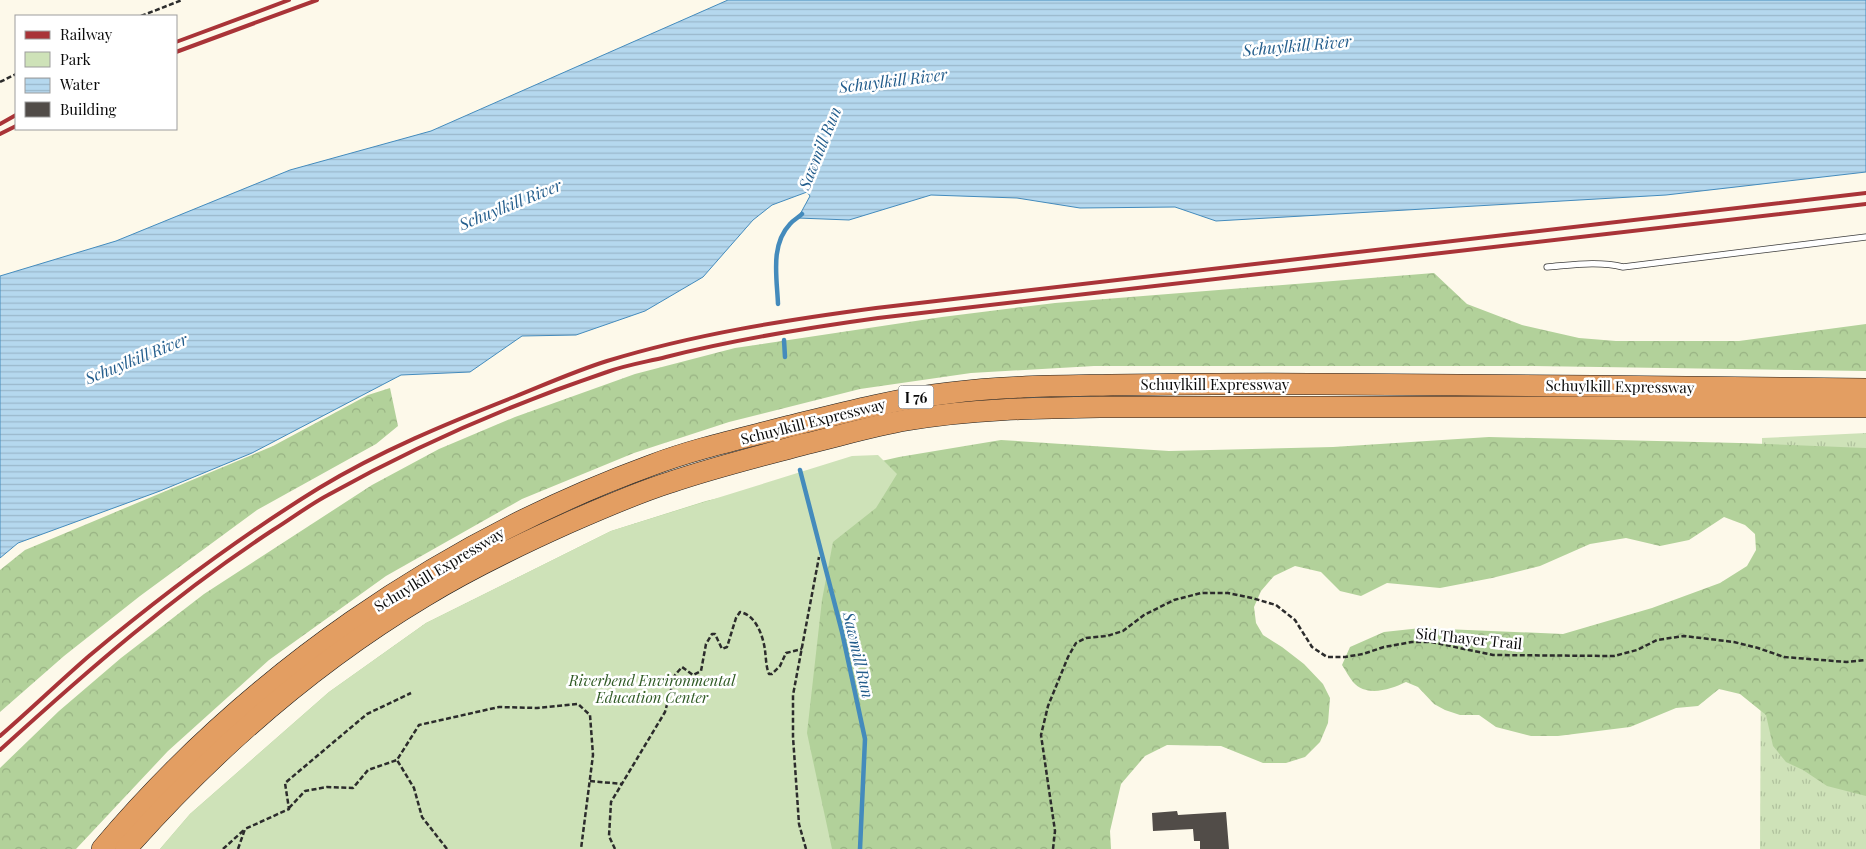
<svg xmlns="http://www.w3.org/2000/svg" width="1866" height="849" font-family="'Playfair Display',serif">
<defs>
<pattern id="grass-tufts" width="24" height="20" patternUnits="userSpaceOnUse" patternTransform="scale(1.25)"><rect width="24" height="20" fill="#cee2b8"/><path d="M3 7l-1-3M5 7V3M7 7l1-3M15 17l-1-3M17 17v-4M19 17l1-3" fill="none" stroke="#b0c19d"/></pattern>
<pattern id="forest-crowns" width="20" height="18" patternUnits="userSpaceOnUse" patternTransform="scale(1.25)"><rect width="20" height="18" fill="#b2d19a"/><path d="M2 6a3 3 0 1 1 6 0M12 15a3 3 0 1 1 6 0" fill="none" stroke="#98b283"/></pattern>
<pattern id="water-rules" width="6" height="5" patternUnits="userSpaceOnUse" patternTransform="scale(1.25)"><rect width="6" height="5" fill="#b5d8ee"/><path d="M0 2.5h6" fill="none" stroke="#9ab8cb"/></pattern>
</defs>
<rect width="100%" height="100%" fill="#fdf9ea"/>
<polygon fill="url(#grass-tufts)" points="1866,433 1866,849 1760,849 1762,438"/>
<g fill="url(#forest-crowns)">
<polygon points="1434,273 1467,304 1522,325 1579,338 1616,341 1739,341 1866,324 1866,371 1534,366 1094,366 971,373 860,389 729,422 634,453 522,499 386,576 269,660 168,751 76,849 0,849 0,768 59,711 121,658 204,594 372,485 439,449 515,417 635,374 735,348 942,317 1055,303"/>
<polygon points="390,388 398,426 376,444 257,510 140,596 64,656 0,712 0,570 25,550 273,446 368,395"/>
<path d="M1489,437L1739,443L1866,448V796L1827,786L1803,770L1786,762L1773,746L1766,715L1740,694L1719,689L1698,706L1676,708L1630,727L1558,736H1531L1496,727L1479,715H1460L1445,710L1434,704L1418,687L1406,682C1391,689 1367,698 1353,682C1349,677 1346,671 1342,665L1350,647L1384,632L1421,628L1563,634L1652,608L1720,583L1747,566L1756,550L1755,534L1745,525L1724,517L1689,540L1660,546L1626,538L1590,544L1540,566L1492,578L1440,588L1387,583L1361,596L1340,591L1321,572L1295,566L1274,576L1261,591L1254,607L1256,623L1263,635L1282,647L1304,664L1323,684L1330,698L1328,723L1320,742L1305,757L1286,763H1263L1221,746L1167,745L1145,756L1121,784L1110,831L1111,849H160L190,814L329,692L426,623L611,531L706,501L899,457L1001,440L1169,451L1333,447Z"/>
</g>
<polygon fill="#cee2b8" points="878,455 897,474 876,508 833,542 822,600 807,733 832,849 160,849 190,814 329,692 426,623 611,531 852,456"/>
<polygon fill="url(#water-rules)" stroke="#448bbc" points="728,0 1866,0 1866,172 1666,195 1216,221 1175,207 1080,208 1017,198 931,195 849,220 798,218 810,196 807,192 772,205 753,220 703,277 645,311 576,335 522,336 470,372 401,375 252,453 160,491 18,543 0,558 0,276 116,241 290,170 431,131"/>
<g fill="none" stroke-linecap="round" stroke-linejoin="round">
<g stroke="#448bbc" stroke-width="4.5">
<path d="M778,304C777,278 770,245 790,224C793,220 798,218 802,214"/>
<polyline points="784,340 785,357"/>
<polyline points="800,470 842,632 865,739 860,849"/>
</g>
</g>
<polygon fill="#514c48" points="1177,811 1178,815 1226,812 1229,849 1200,849 1200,841 1194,841 1193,829 1153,831 1152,813"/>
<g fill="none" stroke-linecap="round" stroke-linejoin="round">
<g stroke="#3d3d3d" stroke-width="7">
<path id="lane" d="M1547,267C1573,265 1598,261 1623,267L1866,237"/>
</g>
<g stroke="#1b1b1b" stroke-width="22">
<g id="highway">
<path d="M102,849C247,677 441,542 652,465C697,448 744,438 790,426C842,413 895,399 949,393C1003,386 1057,386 1111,385C1181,384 1251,383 1321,384C1503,385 1684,387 1866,389"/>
<path d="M126,849C212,752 313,663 425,596C471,568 519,545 568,523C602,508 636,493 671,482C715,467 760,456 805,444C839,436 872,426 907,420C971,409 1035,408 1100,407H1866"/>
</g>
</g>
<g stroke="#2c2c2c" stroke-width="2.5" stroke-dasharray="5 2.5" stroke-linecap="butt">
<polyline points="141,16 182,0"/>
<polyline points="0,82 16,74"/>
<polyline points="590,781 622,784"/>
<polyline points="289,808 305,791 327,787 353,788 368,770 397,760"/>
<polyline points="223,849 244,830"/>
<polyline points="238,849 245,829 289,809 285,783 367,714 411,693"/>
<polyline points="447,849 422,817 414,788 397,760 419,725 499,707 537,708 578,704 590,715 593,755 581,849"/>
<path d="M615,849L609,836L611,802L665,712L675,675L682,667L693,675L701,671L706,644L712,634H715L722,649L727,647L736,618L740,612C756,615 763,636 765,650C766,658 766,667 769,674H772L780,666L786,653L802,649"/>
<polyline points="806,849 799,824 793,737 793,695 819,557"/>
<polyline points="1053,849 1055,831 1041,735 1048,706 1068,657 1076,643 1086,638 1107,636 1123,631 1144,615 1174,600 1201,593 1228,593 1252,598 1276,605 1295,620 1312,647 1327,657 1345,657 1363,654 1384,647 1412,642 1431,642 1493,655 1614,656 1637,650 1657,640 1684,636 1734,642 1758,648 1784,657 1847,662 1866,660"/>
</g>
<use href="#lane" stroke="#fff" stroke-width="5.5"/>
<use href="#highway" stroke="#e39e62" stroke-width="21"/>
<g stroke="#a93438" stroke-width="4">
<polyline points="176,42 289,0"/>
<polyline points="176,52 317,0"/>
<polyline points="0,124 16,115"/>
<polyline points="0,134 16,126"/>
<path d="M0,736C30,710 59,682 89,656C162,595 238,538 319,488C380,451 448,423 514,397C544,385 575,371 607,361C695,334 786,320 876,308L1866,193"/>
<path d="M0,750C87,671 174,595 273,530C291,519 309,505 328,495C416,446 512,404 607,372C626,365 646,362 666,357C736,339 806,328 878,318L1866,204"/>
</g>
</g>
<g text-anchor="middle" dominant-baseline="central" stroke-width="5" stroke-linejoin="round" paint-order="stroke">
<rect fill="#fff" stroke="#545454" stroke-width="1" x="898.5" y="385.5" width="35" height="23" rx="4"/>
<g font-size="14" font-weight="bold" fill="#0a0a0a">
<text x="916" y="397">I 76</text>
</g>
<g font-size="15" fill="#0a0a0a" stroke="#fff">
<text x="1215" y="384">Schuylkill Expressway</text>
<text transform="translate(1620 386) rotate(1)">Schuylkill Expressway</text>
<text transform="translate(813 421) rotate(-14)">Schuylkill Expressway</text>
<text transform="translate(439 569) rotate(-31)">Schuylkill Expressway</text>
<text transform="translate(1469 638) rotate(6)">Sid Thayer Trail</text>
</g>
<g font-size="15" font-style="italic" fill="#2e5923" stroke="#fff">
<text x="652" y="680">Riverbend Environmental<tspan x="652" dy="17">Education Center</tspan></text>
</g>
<g font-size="16" font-style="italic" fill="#235d8c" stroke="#fff">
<text transform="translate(1297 45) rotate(-5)">Schuylkill River</text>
<text transform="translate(893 80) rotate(-7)">Schuylkill River</text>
<text transform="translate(819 148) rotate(-68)">Sawmill Run</text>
<text transform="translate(510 204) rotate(-22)">Schuylkill River</text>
<text transform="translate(136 358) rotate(-22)">Schuylkill River</text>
<text transform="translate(859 655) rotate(77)">Sawmill Run</text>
</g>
</g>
<rect x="15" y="15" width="162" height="115" fill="#ffffff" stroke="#9d9d9d"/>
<rect x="25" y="31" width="25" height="8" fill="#a93438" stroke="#9d9d9d"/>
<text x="60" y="40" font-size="15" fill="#0a0a0a">Railway</text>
<rect x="25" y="52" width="25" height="15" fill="#cee2b8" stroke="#9d9d9d"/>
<text x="60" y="65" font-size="15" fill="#0a0a0a">Park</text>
<rect x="25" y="78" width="25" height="15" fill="url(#water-rules)" stroke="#9d9d9d"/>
<text x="60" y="90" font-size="15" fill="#0a0a0a">Water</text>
<rect x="25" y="102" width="25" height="15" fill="#514c48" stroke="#9d9d9d"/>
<text x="60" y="115" font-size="15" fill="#0a0a0a">Building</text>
</svg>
